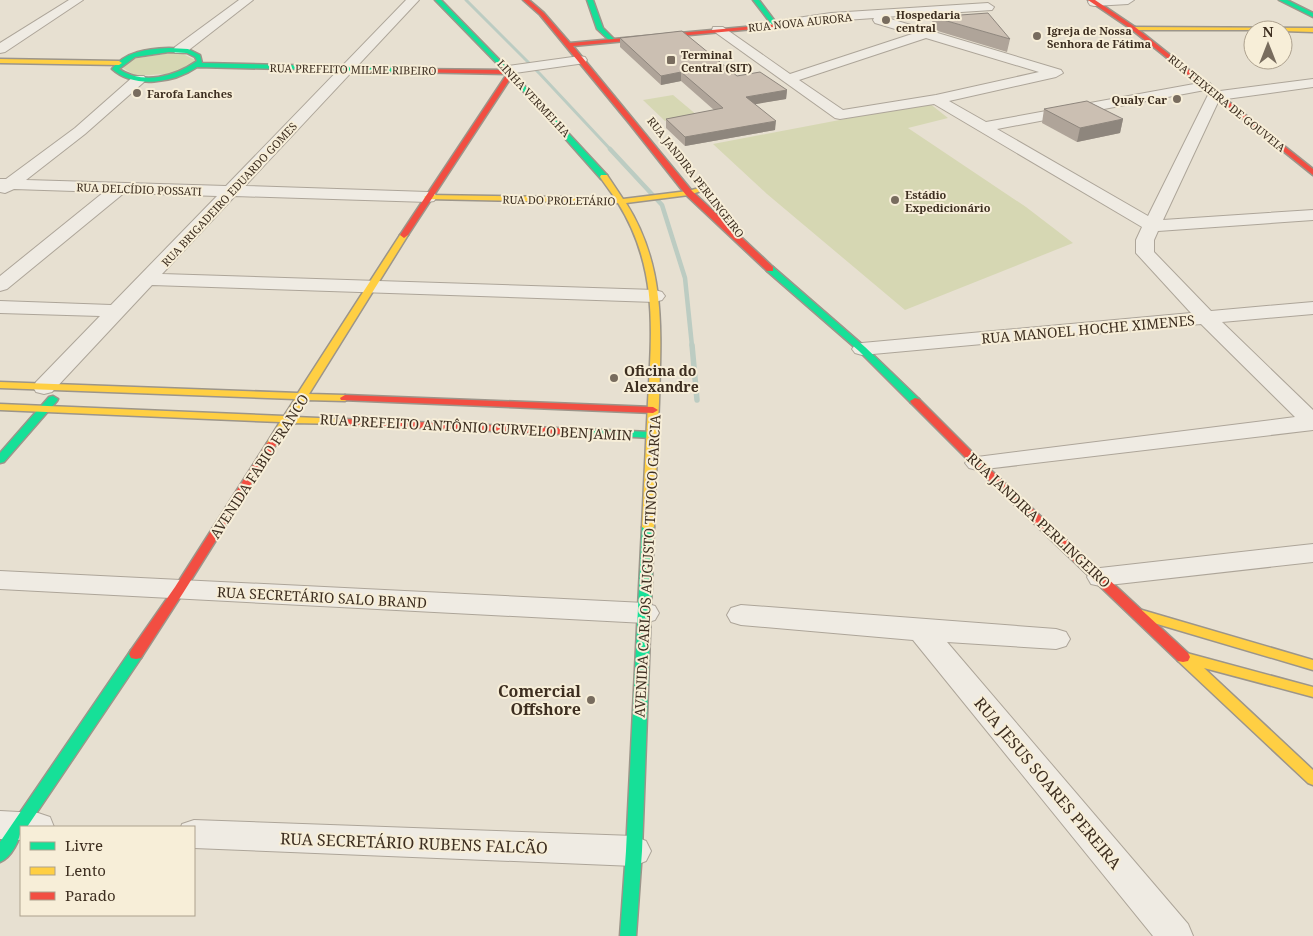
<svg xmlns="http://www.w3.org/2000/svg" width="1313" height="936" font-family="'Noto Serif',serif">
<rect width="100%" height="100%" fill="#e7e0d1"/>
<g fill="#d6d7b3">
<polygon points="179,52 197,61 178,73 136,76 123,68 132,59"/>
<polygon points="673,95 698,116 665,121 643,100"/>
<polygon points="929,103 948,118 908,128 1026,207 1073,243 905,310 767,194 713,144"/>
</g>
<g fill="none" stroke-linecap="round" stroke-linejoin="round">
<polyline stroke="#bcccc2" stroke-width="3" points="466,0 540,74 611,150"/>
<polyline stroke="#bcccc2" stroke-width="4.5" points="610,149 662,205 685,278 692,346"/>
<polyline stroke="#bcccc2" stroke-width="5.5" points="692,345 697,400"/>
<g stroke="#ada599" stroke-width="2">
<g id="street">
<polygon points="69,0 83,0 5,52 0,53 0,43"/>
<polygon points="239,0 253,0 185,53 175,53 173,50 175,47"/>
<polygon points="406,0 419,0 245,186 428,192 434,193 437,197 434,201 428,202 235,196 162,274 655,290 662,292 665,296 662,300 655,302 152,285 52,392 44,394 36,392 33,387 36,382 100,316 0,313 0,301 111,305 217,196 124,193 7,289 0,291 0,276 104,192 14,189 5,193 0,192 0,179 6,179 75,128 134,76 144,76 146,79 144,82 85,134 26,180 226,186"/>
<polygon points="1089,0 1134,0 1128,4 1094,6 1090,5 1088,2"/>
<path d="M988,3L994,7L992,10L884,17L1061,70L1063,73L1056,77L949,101L986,122L1205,82L1210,83L1212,86L1210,89L1205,90L997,129L1148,216L1210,91H1220L1313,79V87L1219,100L1163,220L1313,210V220L1158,231L1154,240V252L1211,311L1313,302V314L1222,322L1313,410V430L977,470L969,468L965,463L969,458L1295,417L1201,324L862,355L855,353L852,349L855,345L862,343L1191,313L1136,253V240L1142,227L934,104L840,119L835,118L712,30L713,27H723L790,74L912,34L875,23L873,20L874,18L831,21L775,29L770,28L769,25L770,22L831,13ZM926,38L1039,72L936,95L843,110L799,80Z"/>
<polygon points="580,56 585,57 587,60 585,63 508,74 501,70 508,66"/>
<polygon points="1313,544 1313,562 1100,586 1091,584 1087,577 1091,570 1100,568"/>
<polygon points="0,571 645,603 655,606 659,613 655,620 645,623 0,589"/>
<polygon points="741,605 1056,629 1066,632 1070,639 1066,646 1056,649 947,642 1188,924 1193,936 1153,936 913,640 741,625 731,622 727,615 731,608"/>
<polygon points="0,811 38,813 50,817 54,827 21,827 21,840 0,839"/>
<polygon points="194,820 634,836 646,841 651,851 646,861 634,866 194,848 194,827 181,827 182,824"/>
</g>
</g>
<g stroke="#9c958a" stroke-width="3">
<g id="fast">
<polygon points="435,0 441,0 520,81 607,175 607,179 601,179 516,83"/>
<polygon points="587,0 593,0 603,28 614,39 614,41 610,41 597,29"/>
<polygon points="753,0 759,0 777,24 777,26 773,26"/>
<polygon points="1279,0 1287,0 1313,13 1313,17"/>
<path d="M169,48L188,49L200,55L202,63L406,68L409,70L406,72L197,67C174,83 134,89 112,69C126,51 147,49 169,48ZM169,52L187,53L195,57L197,61C174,77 143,85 119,69L135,57Z"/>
<polygon points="770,266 773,267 865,347 919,399 920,401 919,403 911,403 859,351 767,271 766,269"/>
<polygon points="53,396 58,399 57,401 4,462 0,463 0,453 49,397"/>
<polygon points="580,429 652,432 657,435 652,438 576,434 575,432 576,430"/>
<polygon points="648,523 654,527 642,851 636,936 620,936 626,851 642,527"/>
<path d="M136,649L141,650L143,654L141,658L27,827H21C21,839 11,858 0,862V842L131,650Z"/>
</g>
</g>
<g stroke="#9c958a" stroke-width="3">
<g id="slow">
<polygon points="1131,27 1313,28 1313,32 1283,31 1283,30 1133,30 1130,28"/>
<polygon points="0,59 119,61 122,63 119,65 0,63"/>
<path d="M601,175H607L623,199L688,191L703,187L707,189L689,195L626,203C666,266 661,330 659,402C657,443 656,485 654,527L648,531L642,527C644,485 646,444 648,402C652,330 658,267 618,203L428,199L424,197L428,195L615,198L600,177Z"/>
<polygon points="404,232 408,235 309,394 345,395 350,398 345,401 305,400 294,417 343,419 348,422 347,424 290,423 276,445 272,446 267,443 280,422 0,410 0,404 284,416 295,399 0,388 0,382 298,393 400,235"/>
<polygon points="1142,610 1313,660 1313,670 1137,618 1136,615 1137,612"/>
<polygon points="1183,652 1313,687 1313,697 1204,668 1313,770 1313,785 1308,783 1178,661 1176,657 1178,653"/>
</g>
</g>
<g stroke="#9c958a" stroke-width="3">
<g id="jam">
<polygon points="523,0 529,0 544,13 570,43 777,24 777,26 775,27 573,46 692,191 773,267 773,271 767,271 686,195 629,123 540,15"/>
<polygon points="1088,0 1095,0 1135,27 1313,169 1313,175 1131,29"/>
<polygon points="404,69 509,70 514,73 408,235 404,238 400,235 507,74 406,72 403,70"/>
<polygon points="345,395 653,407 658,410 653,413 341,400 340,398"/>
<polygon points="915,398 919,399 981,461 1188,653 1190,657 1188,661 1183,662 1178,661 973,465 911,403 910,401"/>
<polygon points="343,419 580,429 585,432 580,435 339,424 338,422"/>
<polygon points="272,440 277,443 183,593 141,658 136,659 131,658 129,654 131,650 175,587 267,443"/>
</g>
</g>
<use href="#street" fill="#efebe3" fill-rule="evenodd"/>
<use href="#fast" fill="#16e098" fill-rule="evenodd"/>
<use href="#slow" fill="#ffcf43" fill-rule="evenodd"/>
<use href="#jam" fill="#f24e42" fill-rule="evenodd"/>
</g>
<g fill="#afa499">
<polygon points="933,17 1010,39 1007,52 931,29"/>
<polygon points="620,38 737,76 787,90 786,99 755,104 775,130 685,146 666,128 666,119 714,110 681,81 661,85 620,47"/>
<polygon points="1044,109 1123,119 1120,133 1077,142 1042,123"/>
</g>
<g fill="#8e867d">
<polygon points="681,72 681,81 661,85 661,76"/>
<polygon points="787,90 786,99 745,106 746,97"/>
<polygon points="1123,119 1120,133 1077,142 1080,128"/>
<polygon points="776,121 775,130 685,146 685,137"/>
</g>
<g fill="#cbbfb2" stroke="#8e867d">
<polygon points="988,13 1010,39 933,17"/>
<polygon points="682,31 737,76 760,72 787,90 746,97 776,121 685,137 666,119 723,108 681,72 661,76 620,38"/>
<polygon points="1087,101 1123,119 1080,128 1044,109"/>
</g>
<g fill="#786c5e" stroke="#f7eed8" stroke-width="2">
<circle cx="886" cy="20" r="5"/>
<circle cx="1037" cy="36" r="5"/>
<rect x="666" y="55" width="10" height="10" rx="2.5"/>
<circle cx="137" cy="93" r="5"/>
<circle cx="1177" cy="99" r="5"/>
<circle cx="895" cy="200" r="5"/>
<circle cx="614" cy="378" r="5"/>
<circle cx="591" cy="700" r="5"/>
</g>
<g text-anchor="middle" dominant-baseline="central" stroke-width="4" stroke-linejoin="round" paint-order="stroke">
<g font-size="11" font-weight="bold" fill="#3d2e20" stroke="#f7eed8" text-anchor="start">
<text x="896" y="14">Hospedaria<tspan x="896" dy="13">central</tspan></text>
<text x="1047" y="30">Igreja de Nossa<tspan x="1047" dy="13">Senhora de Fátima</tspan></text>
<text x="681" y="54">Terminal<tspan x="681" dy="13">Central (SIT)</tspan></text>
<text x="147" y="93">Farofa Lanches</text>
<text x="1167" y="99" text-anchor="end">Qualy Car</text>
<text x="905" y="194">Estádio<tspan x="905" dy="13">Expedicionário</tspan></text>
</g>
<g font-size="11" fill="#3d2e20" stroke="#f7eed8">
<text transform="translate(800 22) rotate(-6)">RUA NOVA AURORA</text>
<text transform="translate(353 69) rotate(1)">RUA PREFEITO MILME RIBEIRO</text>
<text transform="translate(534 98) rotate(47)">LINHA VERMELHA</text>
<text transform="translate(1227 103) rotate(39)">RUA TEIXEIRA DE GOUVEIA</text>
<text transform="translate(696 177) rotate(52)">RUA JANDIRA PERLINGEIRO</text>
<text transform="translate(139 189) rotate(2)">RUA DELCÍDIO POSSATI</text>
<text transform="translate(229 194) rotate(-47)">RUA BRIGADEIRO EDUARDO GOMES</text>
<text transform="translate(559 200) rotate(1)">RUA DO PROLETÁRIO</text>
</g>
<g font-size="14" fill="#3d2e20" stroke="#f7eed8">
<text transform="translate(1088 329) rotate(-5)">RUA MANOEL HOCHE XIMENES</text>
<text transform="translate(476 427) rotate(3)">RUA PREFEITO ANTÔNIO CURVELO BENJAMIN</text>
<text transform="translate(259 466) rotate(-57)">AVENIDA FABIO FRANCO</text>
<text transform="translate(1039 520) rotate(43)">RUA JANDIRA PERLINGEIRO</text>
<text transform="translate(647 566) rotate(-87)">AVENIDA CARLOS AUGUSTO TINOCO GARCIA</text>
<text transform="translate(322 597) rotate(3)">RUA SECRETÁRIO SALO BRAND</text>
</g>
<g font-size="14" font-weight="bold" fill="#3d2e20" stroke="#f7eed8" text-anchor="start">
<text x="624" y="370">Oficina do<tspan x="624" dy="16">Alexandre</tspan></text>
</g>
<g font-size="16" font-weight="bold" fill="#3d2e20" stroke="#f7eed8" text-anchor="end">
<text x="581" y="691">Comercial<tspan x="581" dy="18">Offshore</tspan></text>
</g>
<g font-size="16" fill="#3d2e20" stroke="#f7eed8">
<text transform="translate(1048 783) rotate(50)">RUA JESUS SOARES PEREIRA</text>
<text transform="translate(414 843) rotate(2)">RUA SECRETÁRIO RUBENS FALCÃO</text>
</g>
</g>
<rect x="20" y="826" width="175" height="90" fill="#f7eed8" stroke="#ada18e"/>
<rect x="30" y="842" width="25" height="8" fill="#16e098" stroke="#ada18e"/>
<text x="65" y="851" font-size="15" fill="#3d2e20">Livre</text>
<rect x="30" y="867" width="25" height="8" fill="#ffcf43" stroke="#ada18e"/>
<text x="65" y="876" font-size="15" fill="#3d2e20">Lento</text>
<rect x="30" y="892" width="25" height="8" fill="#f24e42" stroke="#ada18e"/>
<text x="65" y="901" font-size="15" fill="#3d2e20">Parado</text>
<g transform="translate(1268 45)"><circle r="24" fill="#f7eed8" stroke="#ada18e"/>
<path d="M0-4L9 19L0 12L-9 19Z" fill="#786c5e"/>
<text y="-8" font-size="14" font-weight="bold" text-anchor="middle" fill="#3d2e20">N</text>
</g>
</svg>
